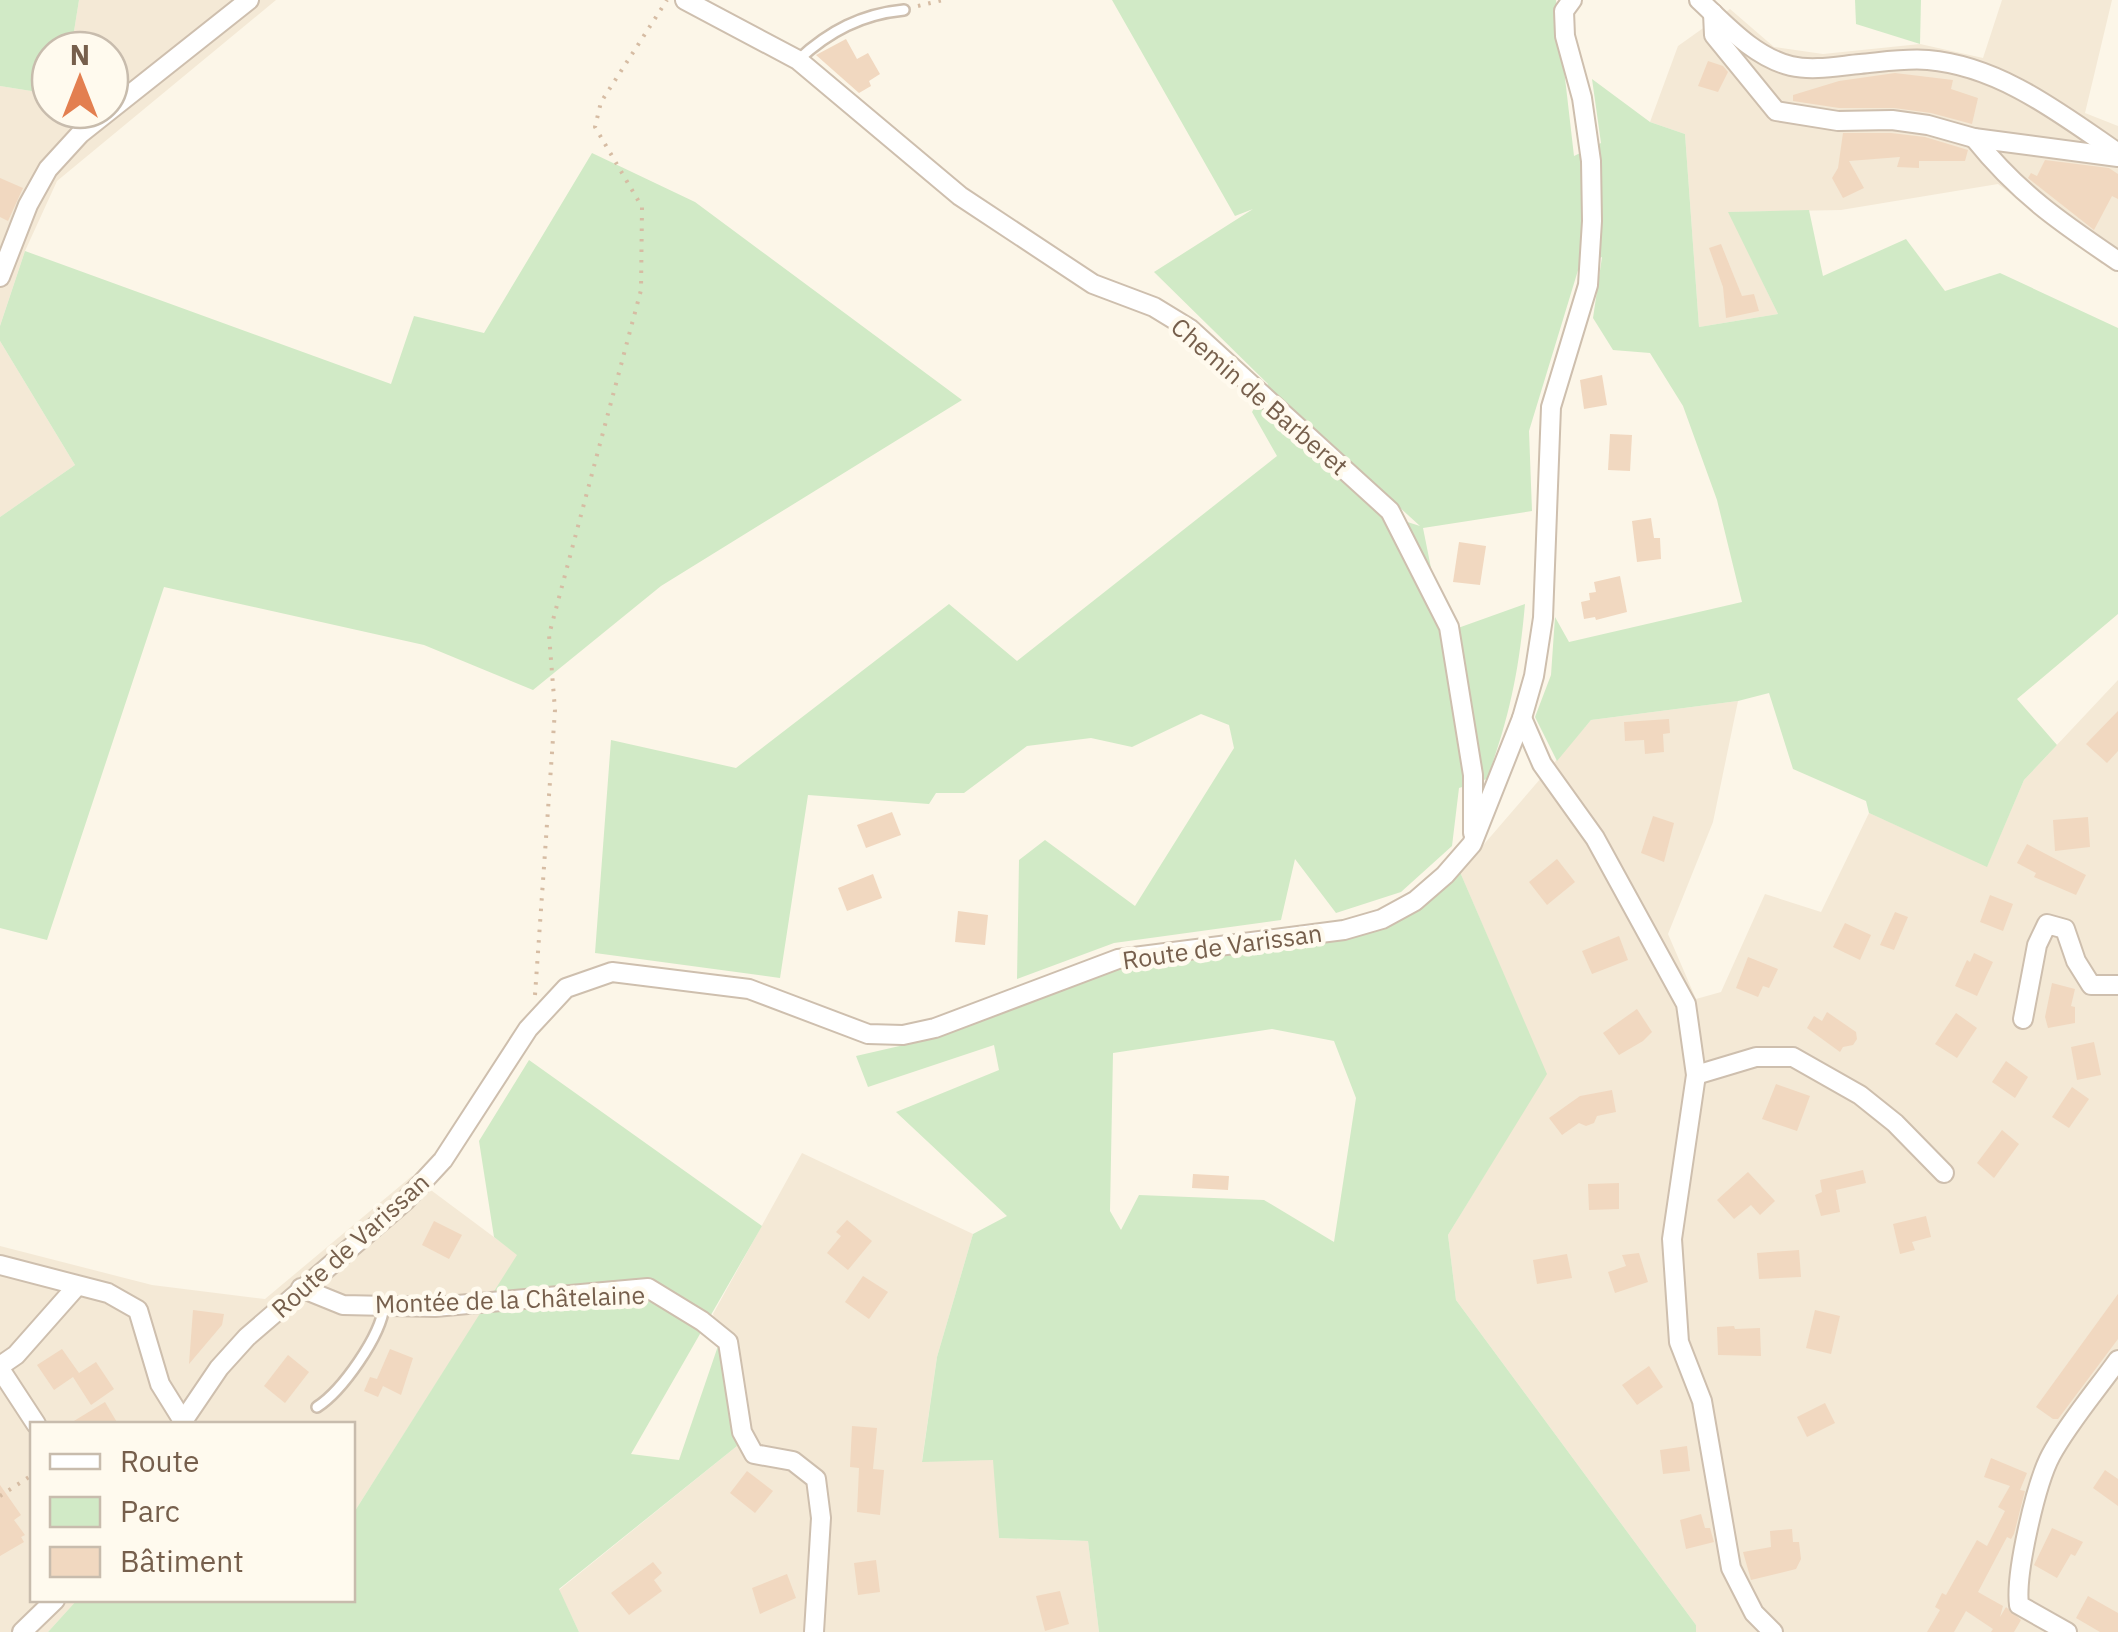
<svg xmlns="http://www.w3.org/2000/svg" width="2118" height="1632" font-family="'IBM Plex Sans',sans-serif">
<rect width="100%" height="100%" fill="#fcf6e8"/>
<g fill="#f4e9d6">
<polygon points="79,0 276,0 57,181 25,251 0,326 0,86 50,94 50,110 110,110 110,50 71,50"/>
<polygon points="2002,0 2112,0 2085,113 2118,126 2118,252 2102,264 1998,184 1841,210 1729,212 1778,314 1699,327 1685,134 1650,122 1678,46 1730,9 1774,47 1823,54 1920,44 1983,58"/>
<polygon points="0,341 75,465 0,517"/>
<polygon points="2118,680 2118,1632 1696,1632 1696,1625 1456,1300 1448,1235 1546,1074 1460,872 1591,720 1738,701 1713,822 1668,934 1696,999 1721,992 1765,894 1821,912 1869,813 1987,866 2024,780"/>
<polygon points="802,1153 973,1234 937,1357 922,1461 994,1460 999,1538 1088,1541 1099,1632 579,1632 559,1590 737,1446 713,1314"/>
<polygon points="412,1176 518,1255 353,1514 352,1424 32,1424 32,1600 77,1600 48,1632 0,1632 0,1246 152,1285 265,1299"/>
</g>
<g fill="#d1eac6" fill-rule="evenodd">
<polygon points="0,0 79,0 71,50 50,50 50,94 0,86"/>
<path d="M1112,0H1556L1574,156L1601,143L1592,79L1650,122L1685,134L1699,327L1778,314L1728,212L1809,210L1823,276L1906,239L1945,291L2000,273L2118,328V614L2017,699L2057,745L2024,780L1987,867L1869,813L1866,801L1793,769L1769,693L1738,701L1591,720L1557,761L1535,717L1551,675L1555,617L1569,642L1742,602L1717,500L1683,406L1650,353L1613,350L1593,318L1602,257L1579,267L1529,431L1532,511L1423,528L1444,633L1525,604C1519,671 1510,715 1487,779L1459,788L1452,846L1401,892L1336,913L1295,859L1281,920L1114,943L1017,979L1019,860L1045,840L1135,906L1234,748L1229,725L1201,714L1132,747L1091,738L1027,746L964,793H936L929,804L808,795L780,978L595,953L611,740L736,768L949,604L1017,661L1277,456L1252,412L1268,384L1154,272L1253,209L1235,216ZM1317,433H1318L1420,526L1379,513Z"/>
<polygon points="1855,0 1921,0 1920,44 1856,24"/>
<polygon points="592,153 695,202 962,400 661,586 533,690 424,645 164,587 47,940 0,928 0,517 75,465 0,341 0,326 25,251 391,384 414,316 484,333"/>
<path d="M1460,872L1547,1074L1448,1235L1456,1300L1696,1625V1632H1099L1088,1541L999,1538L993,1460L922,1462L937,1357L973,1234L1007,1216L896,1112L999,1070L994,1045L868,1087L856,1056L930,1039L1118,968L1346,940L1413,913ZM1272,1029L1334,1041L1356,1098L1334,1242L1264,1200L1139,1195L1121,1230L1110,1211L1113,1053Z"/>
<polygon points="529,1060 762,1226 631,1454 679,1460 718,1346 737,1446 559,1589 579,1632 48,1632 77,1600 352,1600 353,1514 517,1255 494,1237 479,1141"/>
</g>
<g fill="#f1d8c0">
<polygon points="846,39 857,59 868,53 880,74 869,81 871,86 859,93 816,55"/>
<polygon points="1708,61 1723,66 1728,72 1718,92 1698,86"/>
<polygon points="1895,73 1953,80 1951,89 1978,98 1972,124 1931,113 1894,108 1839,108 1793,101 1793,95 1839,81"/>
<polygon points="1843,133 1891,133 1925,137 1968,150 1965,161 1919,161 1919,168 1897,167 1900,157 1849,161 1864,188 1843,198 1832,178 1838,168"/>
<polygon points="2045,160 2109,168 2118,174 2118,199 2112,196 2094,230 2028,178 2031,173 2037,176"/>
<polygon points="0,178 23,188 8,221 0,217"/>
<polygon points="1721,244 1742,296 1754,294 1759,311 1726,318 1723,287 1709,248"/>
<polygon points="1602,375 1607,405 1584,409 1580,380"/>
<polygon points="1610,434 1632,435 1630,471 1608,470"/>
<polygon points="1651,518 1654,538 1660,538 1661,559 1637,562 1632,521"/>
<polygon points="1459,542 1486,546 1480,585 1453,582"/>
<polygon points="1620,576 1627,612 1596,620 1595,617 1584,619 1581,602 1590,600 1589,593 1596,592 1594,582"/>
<polygon points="2118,711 2118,751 2107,763 2086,744"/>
<polygon points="1669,719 1670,733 1663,734 1664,752 1645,754 1644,740 1625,741 1624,722"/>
<polygon points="892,812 901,835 866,848 857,825"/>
<polygon points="1653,816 1674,823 1664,862 1641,853"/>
<polygon points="2088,817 2090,847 2055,851 2053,820"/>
<polygon points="2027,844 2086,875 2076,895 2034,877 2036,873 2017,863"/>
<polygon points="1557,859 1575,882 1547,905 1529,882"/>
<polygon points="873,874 882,898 847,911 838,888"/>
<polygon points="1990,895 2013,904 2003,931 1980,922"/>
<polygon points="958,911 988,915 985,945 955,942"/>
<polygon points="1895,912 1908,917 1894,950 1880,945"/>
<polygon points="1845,923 1871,935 1860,960 1833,947"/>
<polygon points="1619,936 1628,960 1592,974 1582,951"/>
<polygon points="1974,953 1993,962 1977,996 1955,986 1967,960 1970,962"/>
<polygon points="1748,957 1778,969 1769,988 1763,986 1758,997 1736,988"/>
<polygon points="2052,983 2075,989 2071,1006 2075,1007 2075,1023 2048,1028 2045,1017"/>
<polygon points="1637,1009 1652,1032 1643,1041 1619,1055 1603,1033"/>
<polygon points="1827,1012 1856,1032 1857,1039 1853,1045 1843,1047 1840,1052 1807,1028 1814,1016 1822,1021"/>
<polygon points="1956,1013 1977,1028 1957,1058 1935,1044"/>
<polygon points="2094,1042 2101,1075 2077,1080 2071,1047"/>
<polygon points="2006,1061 2028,1077 2015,1098 1992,1082"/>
<polygon points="1776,1084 1810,1096 1797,1131 1762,1119"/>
<polygon points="2072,1087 2089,1099 2069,1128 2052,1117"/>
<polygon points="1612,1090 1616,1112 1597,1116 1594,1123 1586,1126 1579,1123 1562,1135 1549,1118 1580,1096"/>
<polygon points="2002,1130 2019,1144 1994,1178 1977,1163"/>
<polygon points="1863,1170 1866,1183 1836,1190 1840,1212 1821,1216 1815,1195 1822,1192 1820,1180"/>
<polygon points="1748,1172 1775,1201 1760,1215 1751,1205 1734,1219 1717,1200"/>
<polygon points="1193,1174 1229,1176 1228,1190 1192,1188"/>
<polygon points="1619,1183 1619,1209 1589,1210 1588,1184"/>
<polygon points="1926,1216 1931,1237 1912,1242 1915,1250 1900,1254 1893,1224"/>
<polygon points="847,1220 872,1241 848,1270 827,1253 841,1236 836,1232"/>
<polygon points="434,1221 462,1235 449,1259 422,1245"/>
<polygon points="1799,1250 1801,1277 1759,1279 1757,1253"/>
<polygon points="1639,1253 1648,1282 1615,1293 1608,1272 1626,1266 1622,1255"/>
<polygon points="1567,1254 1572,1278 1537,1284 1533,1260"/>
<polygon points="863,1276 888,1292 869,1319 845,1302"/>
<polygon points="2118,1294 2118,1339 2058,1419 2053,1419 2036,1407"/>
<polygon points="193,1310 224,1314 222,1325 189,1364"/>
<polygon points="1815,1310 1840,1316 1831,1354 1806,1348"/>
<polygon points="1734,1326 1735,1329 1760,1328 1761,1356 1718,1355 1717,1327"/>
<polygon points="62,1349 79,1373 96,1362 114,1389 91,1405 73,1377 54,1390 37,1365"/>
<polygon points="390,1349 413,1358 401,1395 383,1386 378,1397 364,1391 370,1377 377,1379"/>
<polygon points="288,1355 309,1372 285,1403 264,1386"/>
<polygon points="1649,1366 1663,1387 1637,1405 1622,1385"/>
<polygon points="105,1402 118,1424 69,1424"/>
<polygon points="1825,1403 1835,1423 1807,1437 1797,1417"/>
<polygon points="852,1426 877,1428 873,1469 884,1470 880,1515 857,1512 859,1468 850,1467"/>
<polygon points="1687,1446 1690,1471 1663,1474 1660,1450"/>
<polygon points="1991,1458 2027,1473 2020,1490 2025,1491 2014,1534 2011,1539 2007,1537 1978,1592 2003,1606 2000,1617 2006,1607 2021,1620 2014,1632 1991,1632 1993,1629 1966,1611 1954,1632 1927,1632 1940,1610 1935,1607 1942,1593 1946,1595 1977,1540 1987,1546 2005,1511 1998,1507 2010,1486 1984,1477"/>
<polygon points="2105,1470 2118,1479 2118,1506 2093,1488"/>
<polygon points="747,1471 773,1491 755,1513 730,1493"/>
<polygon points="0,1485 21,1515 14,1520 25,1535 21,1537 24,1542 0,1556"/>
<polygon points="1701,1514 1705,1528 1710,1528 1714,1542 1686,1549 1680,1520"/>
<polygon points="2052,1528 2083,1542 2075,1556 2071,1554 2057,1578 2034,1565"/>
<polygon points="1792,1529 1793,1542 1799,1542 1801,1559 1796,1569 1751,1580 1743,1552 1771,1547 1770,1531"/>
<polygon points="876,1560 880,1592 858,1595 854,1563"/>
<polygon points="653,1562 662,1573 654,1580 662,1591 629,1615 611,1593"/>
<polygon points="787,1574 796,1598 760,1614 752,1588"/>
<polygon points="1060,1591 1069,1624 1045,1631 1036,1596"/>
<polygon points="2088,1596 2118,1613 2118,1632 2100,1632 2076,1618"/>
</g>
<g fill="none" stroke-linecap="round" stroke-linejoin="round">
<g stroke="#cebfae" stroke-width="14">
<g id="service">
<path d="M798,60C829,31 862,14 904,10"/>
<path d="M317,1407C342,1391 381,1336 384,1306"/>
</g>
</g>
<g stroke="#cebfae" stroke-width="22">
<g id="minor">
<polyline points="685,0 798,60 960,196 1093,284 1154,307 1190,329 1390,511 1449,627 1473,775 1473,833"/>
<path d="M1699,0C1726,25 1754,57 1791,66C1813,71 1838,66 1860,64C1882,62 1906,58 1928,60C2000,66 2061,114 2118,153"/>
<polyline points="1713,13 1714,35 1776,111 1838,121 1892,120 1928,125 1974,138 2118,157"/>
<path d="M1974,138C2018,193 2060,222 2118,261"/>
<polyline points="0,277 28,205 48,169 80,134 249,0"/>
<polyline points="1522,718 1542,764 1595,838 1686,1004 1696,1075 1672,1239 1679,1342 1702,1401 1731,1568 1754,1613 1773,1632"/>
<polyline points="2023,1019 2037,945 2047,924 2065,929 2076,961 2091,985 2118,985"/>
<polyline points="1696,1075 1756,1057 1793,1057 1860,1095 1895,1123 1944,1173"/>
<polyline points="0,1265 108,1293 138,1310 160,1384 183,1421"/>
<polyline points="301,1288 343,1305 435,1307 648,1288 702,1321 728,1342 742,1432 754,1454 793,1461 816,1479 821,1518 814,1632"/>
<polyline points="0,1366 16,1355 77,1286"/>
<polyline points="0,1369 36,1424"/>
<polyline points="181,1424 219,1368 247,1337 405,1201 443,1160 528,1029 566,988 612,972 749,989 868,1034 903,1035 935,1028 1118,959 1344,930 1382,919 1415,901 1445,875 1472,844 1522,718 1534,676 1543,618 1551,407 1588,285 1592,221 1591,161 1582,98 1565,36 1564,11 1572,0"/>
<polyline points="22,1632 55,1600"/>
<path d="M2067,1632L2019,1605C2015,1574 2036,1483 2051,1455C2069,1422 2096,1391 2118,1360"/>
</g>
</g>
<g stroke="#d6bca3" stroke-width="4" stroke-dasharray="2.5 8" stroke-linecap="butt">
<polyline points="918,6 943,0"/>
<polyline points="535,995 555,710 549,635 641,290 642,207 595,127 601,102 667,0"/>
<polyline points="0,1496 32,1475"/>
</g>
<use href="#service" stroke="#fff" stroke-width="9"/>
<use href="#minor" stroke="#fff" stroke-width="18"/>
</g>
<g text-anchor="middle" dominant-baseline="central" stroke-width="9" stroke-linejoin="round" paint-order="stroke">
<g font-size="25" fill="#765f4c" stroke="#fffaee">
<text transform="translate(1260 396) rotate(41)">Chemin de Barberet</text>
<text transform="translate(1222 946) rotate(-8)">Route de Varissan</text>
<text transform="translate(350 1245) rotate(-42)">Route de Varissan</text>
<text transform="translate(510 1299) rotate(-2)">Montée de la Châtelaine</text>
</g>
</g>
<rect x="30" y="1422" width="325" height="180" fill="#fffaee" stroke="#c8bcad" stroke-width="2.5"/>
<rect x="50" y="1454" width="50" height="15" fill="#ffffff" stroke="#c8bcad" stroke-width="2.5"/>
<text x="120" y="1472" font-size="30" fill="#765f4c">Route</text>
<rect x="50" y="1497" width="50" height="30" fill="#d1eac6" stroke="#c8bcad" stroke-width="2.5"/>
<text x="120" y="1522" font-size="30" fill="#765f4c">Parc</text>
<rect x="50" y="1547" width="50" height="30" fill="#f1d8c0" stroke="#c8bcad" stroke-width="2.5"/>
<text x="120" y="1572" font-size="30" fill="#765f4c">Bâtiment</text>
<g transform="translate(80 80)"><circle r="48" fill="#fffaee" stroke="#c8bcad" stroke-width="2.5"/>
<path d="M0-8L18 38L0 25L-18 38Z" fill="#e37f50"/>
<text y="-15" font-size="28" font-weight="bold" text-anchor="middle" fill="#765f4c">N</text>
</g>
</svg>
